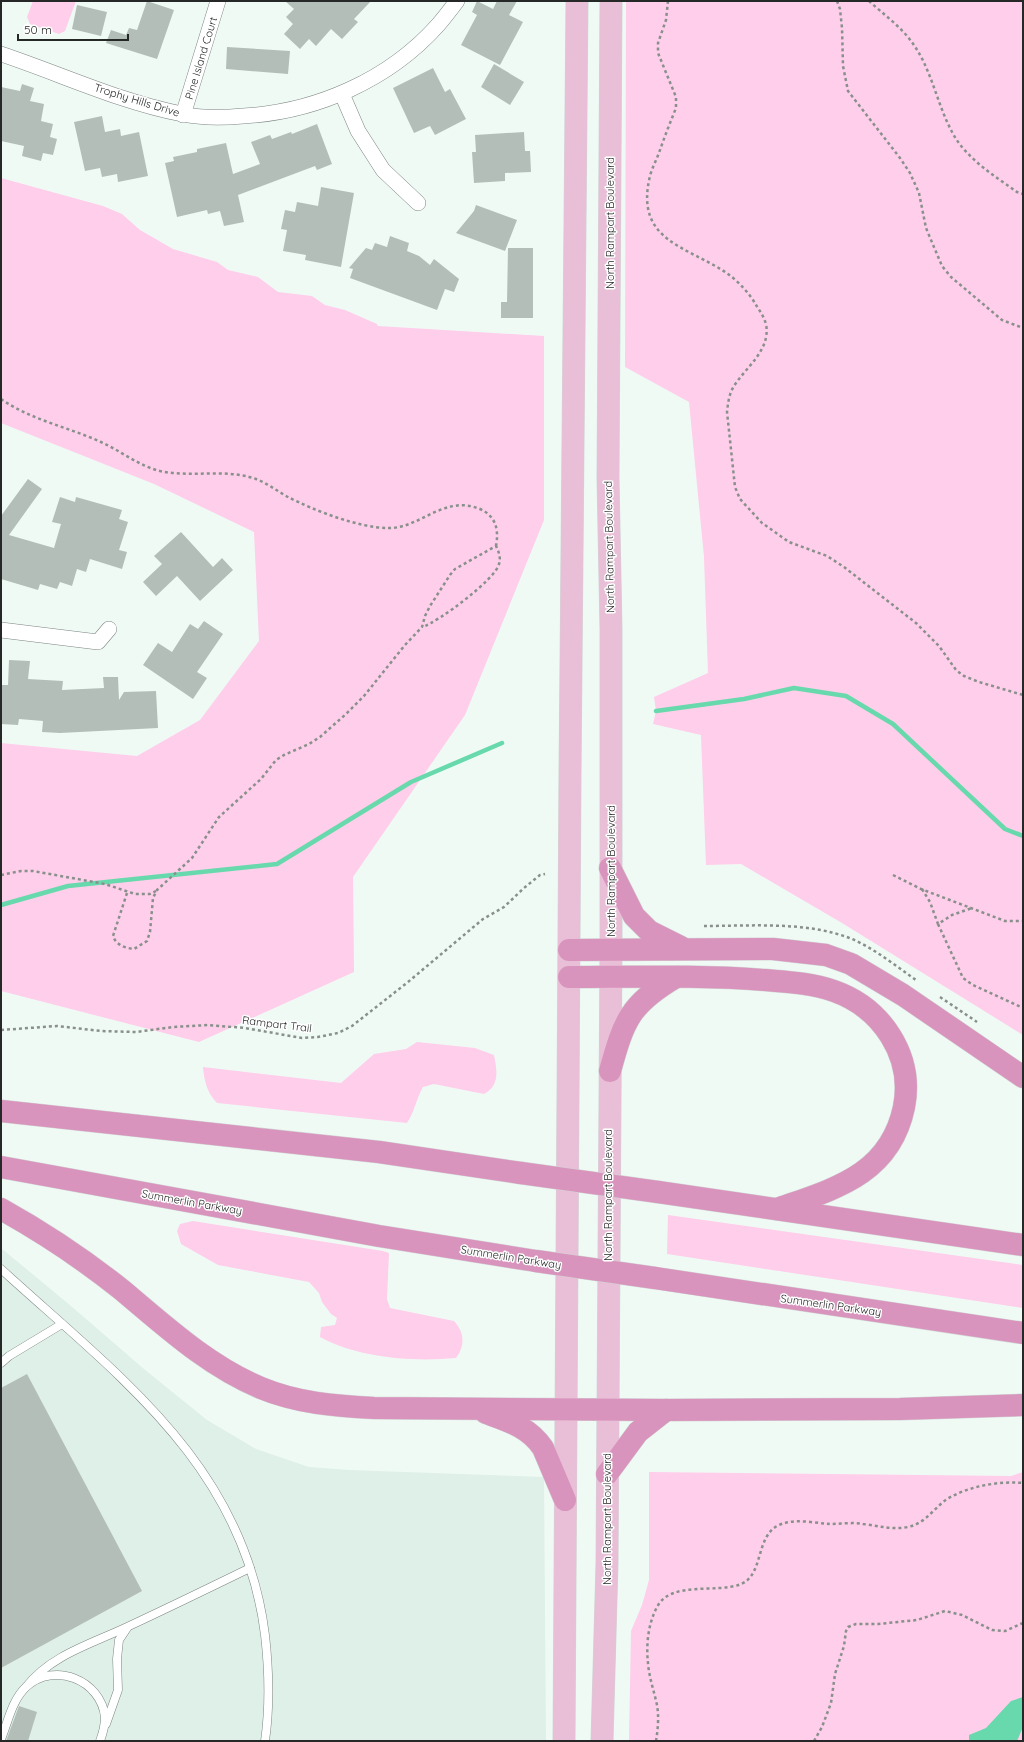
<svg xmlns="http://www.w3.org/2000/svg" width="1024" height="1742" font-family="Quicksand,sans-serif">
<rect width="100%" height="100%" fill="#f0faf5"/>
<polygon fill="#def0e7" points="1,1248 71,1306 144,1369 207,1420 256,1449 309,1467 349,1470 544,1477 546,1741 1,1741"/>
<g fill="#feceea">
<polygon points="33,1 76,1 65,31 59,34 30,24 27,17"/>
<polygon points="626,1 1023,1 1023,1035 842,923 741,864 706,865 701,735 653,724 656,711 654,697 708,673 704,557 689,402 625,367"/>
<polygon points="1,178 103,206 122,214 140,230 173,249 217,262 228,270 258,277 278,292 312,296 325,305 345,310 377,324 378,326 544,336 544,520 465,715 353,877 354,972 199,1042 1,991 1,743 137,756 200,720 259,641 254,532 154,484 1,423"/>
<path d="M417,1042L475,1048L494,1055C497,1070 500,1086 484,1094L434,1084L423,1087C416,1099 415,1111 407,1123L217,1103C207,1093 204,1080 203,1067L341,1083L374,1054L406,1049Z"/>
<polygon points="668,1215 1023,1265 1023,1308 667,1254"/>
<path d="M193,1221L383,1251L389,1253L387,1299L390,1308L454,1321C465,1333 465,1346 456,1358C412,1362 359,1358 320,1337L321,1327L335,1325L337,1318L331,1314L322,1302L319,1293L309,1282L218,1265L181,1244L177,1231L180,1224Z"/>
<polygon points="649,1472 1011,1476 1023,1472 1023,1741 629,1741 631,1631 642,1605 649,1580"/>
</g>
<polygon fill="#68d9ac" points="1023,1697 1023,1727 1017,1741 969,1741 969,1735 986,1728 1011,1701"/>
<g fill="none" stroke-linecap="round" stroke-linejoin="round">
<g stroke="#68d9ac" stroke-width="4.5">
<polyline points="656,711 744,699 794,688 846,696 893,724 1005,829 1023,836"/>
<polyline points="1,905 68,886 277,864 411,782 502,743"/>
</g>
</g>
<g fill="#b4beb9">
<polygon points="147,1 174,10 157,59 106,43 111,30 126,35 129,28 137,30"/>
<polygon points="285,1 371,1 354,19 358,22 342,39 331,29 316,46 309,39 300,49 284,34 293,24 286,17 294,9"/>
<polygon points="477,1 493,9 497,1 517,1 509,15 523,22 500,65 461,45 477,15 472,12"/>
<polygon points="77,5 107,12 101,36 72,29"/>
<polygon points="227,47 290,51 288,74 226,69"/>
<polygon points="494,64 524,82 510,105 481,87"/>
<polygon points="433,68 445,92 450,89 466,119 435,135 430,126 414,133 393,88"/>
<polygon points="22,84 34,88 30,101 44,104 41,121 53,124 50,137 57,139 53,155 43,153 41,161 22,156 24,146 1,141 1,87 20,91"/>
<polygon points="102,116 105,132 120,129 121,136 139,132 148,176 118,182 117,174 102,177 100,168 85,171 74,122"/>
<polygon points="317,124 332,164 317,170 315,166 238,195 244,222 224,226 220,211 208,214 207,210 177,217 165,163 174,161 173,157 197,152 197,149 226,143 233,174 260,164 251,142 270,135 272,139 291,132 292,134"/>
<polygon points="524,132 525,151 530,151 531,172 505,173 505,181 474,183 472,152 476,152 475,135"/>
<polygon points="321,187 354,193 341,267 305,260 306,255 283,251 287,230 281,229 285,210 295,212 297,202 318,206"/>
<polygon points="476,205 517,220 505,251 456,233 474,211"/>
<polygon points="390,236 409,243 407,251 419,256 430,265 434,259 459,279 454,292 445,289 437,310 350,278 353,269 349,268 366,248 372,250 375,243 387,247"/>
<polygon points="508,248 533,248 533,318 501,318 501,302 507,302"/>
<polygon points="28,479 42,489 9,535 54,548 61,524 52,522 60,497 75,502 76,497 122,510 119,519 128,522 119,550 127,552 122,569 90,559 86,572 77,569 72,586 60,582 57,589 40,584 38,590 1,579 1,516"/>
<polygon points="181,532 213,567 222,558 233,570 200,601 177,576 156,596 143,582 162,564 154,556"/>
<polygon points="204,621 223,634 197,672 207,678 193,699 143,665 158,643 172,652 190,624 198,629"/>
<polygon points="9,660 30,661 28,679 63,681 62,690 104,688 103,677 118,677 119,700 124,692 156,691 158,728 60,733 42,732 43,721 19,719 18,725 1,724 1,685 8,685"/>
<polygon points="27,1374 142,1591 1,1668 1,1388"/>
<polygon points="19,1706 37,1712 28,1741 6,1741"/>
</g>
<g fill="none" stroke-linecap="round" stroke-linejoin="round">
<g stroke="#7c8581" stroke-width="9">
<g id="service">
<path d="M1,1269C118,1376 244,1465 265,1635C269,1670 270,1706 265,1741"/>
<polyline points="1,1363 9,1356 62,1324"/>
<path d="M26,1687C51,1655 91,1644 127,1627C168,1608 209,1588 250,1568"/>
<polyline points="106,1724 118,1690 117,1659 119,1640 127,1628"/>
<path d="M1,1739C8,1722 12,1700 26,1687C54,1661 101,1680 105,1717C105,1726 103,1733 100,1741"/>
</g>
</g>
<g stroke="#7c8581" stroke-width="16">
<g id="minor">
<path d="M1,54C61,74 120,102 182,114C202,118 223,118 243,116C316,112 389,80 438,25C445,17 451,9 457,1"/>
<polyline points="342,94 358,131 383,170 418,203"/>
<polyline points="183,115 218,1"/>
<polyline points="1,630 98,642 109,629"/>
</g>
</g>
<g stroke="#d3d4d4" stroke-width="23">
<g id="primary">
<polyline points="564,1741 570,775 577,1"/>
<polyline points="602,1741 607,1563 611,950 611,629 608,478 611,1"/>
</g>
</g>
<g stroke="#d3d4d4" stroke-width="23">
<g id="motorway">
<polyline points="610,868 634,916 649,931 681,947"/>
<polyline points="569,950 773,949 826,955 851,964 903,995 1023,1077"/>
<path d="M569,977C634,977 700,975 765,980C789,982 812,983 834,991C882,1008 914,1056 904,1107C890,1175 834,1189 777,1209"/>
<path d="M610,1071C624,1020 630,1004 676,977"/>
<polyline points="1,1111 379,1152 521,1173"/>
<polyline points="1,1167 379,1236 536,1261"/>
<polyline points="658,1192 1023,1245"/>
<path d="M1,1209C46,1234 82,1258 122,1290C165,1326 208,1366 261,1388C297,1403 335,1406 374,1408L666,1410L900,1409L1023,1405"/>
<polyline points="655,1278 1023,1333"/>
<path d="M486,1413C508,1421 529,1427 543,1448L565,1500"/>
<polyline points="607,1474 638,1432 666,1410"/>
</g>
</g>
<g stroke="#89908c" stroke-width="2.5" stroke-dasharray="3 3" stroke-linecap="butt">
<path d="M668,1L666,20L658,43V53L676,97V108C670,123 664,138 659,153C656,161 652,168 650,176C634,242 688,246 728,274C739,282 750,294 756,305C760,311 764,317 766,324C771,350 746,367 734,386C729,394 728,403 727,412L735,487L740,499L762,523L789,542L827,556L844,567L916,623L939,646L956,670L964,676L979,682L1023,695"/>
<polyline points="837,1 840,9 842,28 843,66 848,91 900,158 910,173 919,193 926,228 942,266 951,277 1002,320 1023,328"/>
<path d="M869,1C882,13 900,26 911,41C931,67 936,101 951,130C964,157 993,175 1017,192L1023,194"/>
<path d="M1,399C31,420 68,427 101,442C121,451 139,466 160,471C192,478 225,468 256,479C267,483 277,491 288,497C313,510 359,528 388,528C420,529 444,494 480,509C496,516 499,530 496,546"/>
<polyline points="1,875 21,871 33,871 105,884 135,894 150,894 156,891"/>
<polyline points="893,875 921,889 1005,921 1023,921"/>
<polyline points="922,889 930,902 938,924 952,915 972,908"/>
<path d="M127,893L113,936C116,945 125,948 134,949L147,941L150,932L153,898L157,890L192,858L219,817L261,779L276,760L284,755L309,744L320,737L346,714L364,696L405,645L422,627L425,616L430,606L450,575L455,569L496,546C499,552 501,558 499,564C496,579 437,623 422,627"/>
<polyline points="938,924 963,978 973,985 1023,1008"/>
<path d="M704,926C751,926 808,921 852,939C875,949 896,966 916,980"/>
<polyline points="940,997 977,1022"/>
<polyline points="1,1030 57,1026 101,1031 136,1032 173,1027 208,1025 245,1028 302,1038 318,1037 338,1033 352,1026 408,982 483,919 504,907 524,888 540,875 545,874"/>
<path d="M656,1741C658,1729 659,1716 657,1705C654,1691 649,1677 648,1663C646,1645 648,1624 657,1607C671,1580 717,1594 741,1584C764,1575 755,1536 779,1525C795,1518 814,1523 830,1524C841,1524 853,1522 863,1524C879,1526 893,1530 908,1527C926,1523 934,1508 947,1499C969,1486 998,1481 1023,1483"/>
<polyline points="814,1741 822,1727 831,1703 835,1674 844,1646 846,1631 848,1627 856,1624 878,1624 917,1620 945,1611 962,1615 992,1630 1005,1631 1023,1623"/>
</g>
<use href="#service" stroke="#fff" stroke-width="8"/>
<use href="#minor" stroke="#fff" stroke-width="15"/>
<use href="#primary" stroke="#e8bfd7" stroke-width="22"/>
<use href="#motorway" stroke="#d994bd" stroke-width="22"/>
<g stroke="#d3d4d4" stroke-width="23" stroke-linecap="butt">
<g id="motorway-bridge">
<polyline points="521,1173 658,1192"/>
<polyline points="536,1261 655,1278"/>
</g>
</g>
<use href="#motorway-bridge" stroke="#d994bd" stroke-width="22"/>
</g>
<g text-anchor="middle" dominant-baseline="central" stroke-width="3" stroke-linejoin="round" paint-order="stroke">
<g font-size="11" fill="#252826" stroke="#fff">
<text transform="translate(201 58) rotate(-73)">Pine Island Court</text>
<text transform="translate(137 100) rotate(17)">Trophy Hills Drive</text>
<text transform="translate(610 223) rotate(-90)">North Rampart Boulevard</text>
<text transform="translate(609 547) rotate(-91)">North Rampart Boulevard</text>
<text transform="translate(611 871) rotate(-90)">North Rampart Boulevard</text>
<text transform="translate(277 1024) rotate(7)">Rampart Trail</text>
<text transform="translate(608 1195) rotate(-90)">North Rampart Boulevard</text>
<text transform="translate(192 1202) rotate(10)">Summerlin Parkway</text>
<text transform="translate(511 1257) rotate(9)">Summerlin Parkway</text>
<text transform="translate(831 1305) rotate(8)">Summerlin Parkway</text>
<text transform="translate(607 1519) rotate(-90)">North Rampart Boulevard</text>
</g>
</g>
<rect width="1024" height="1742" fill="none" stroke="#252826" stroke-width="4"/>
<path d="M18 34v6h110v-6" fill="none" stroke="#252826" stroke-width="2"/>
<text x="24" y="34" font-size="12" fill="#252826" stroke="#ffffff" stroke-width="3" paint-order="stroke">50 m</text>
</svg>
